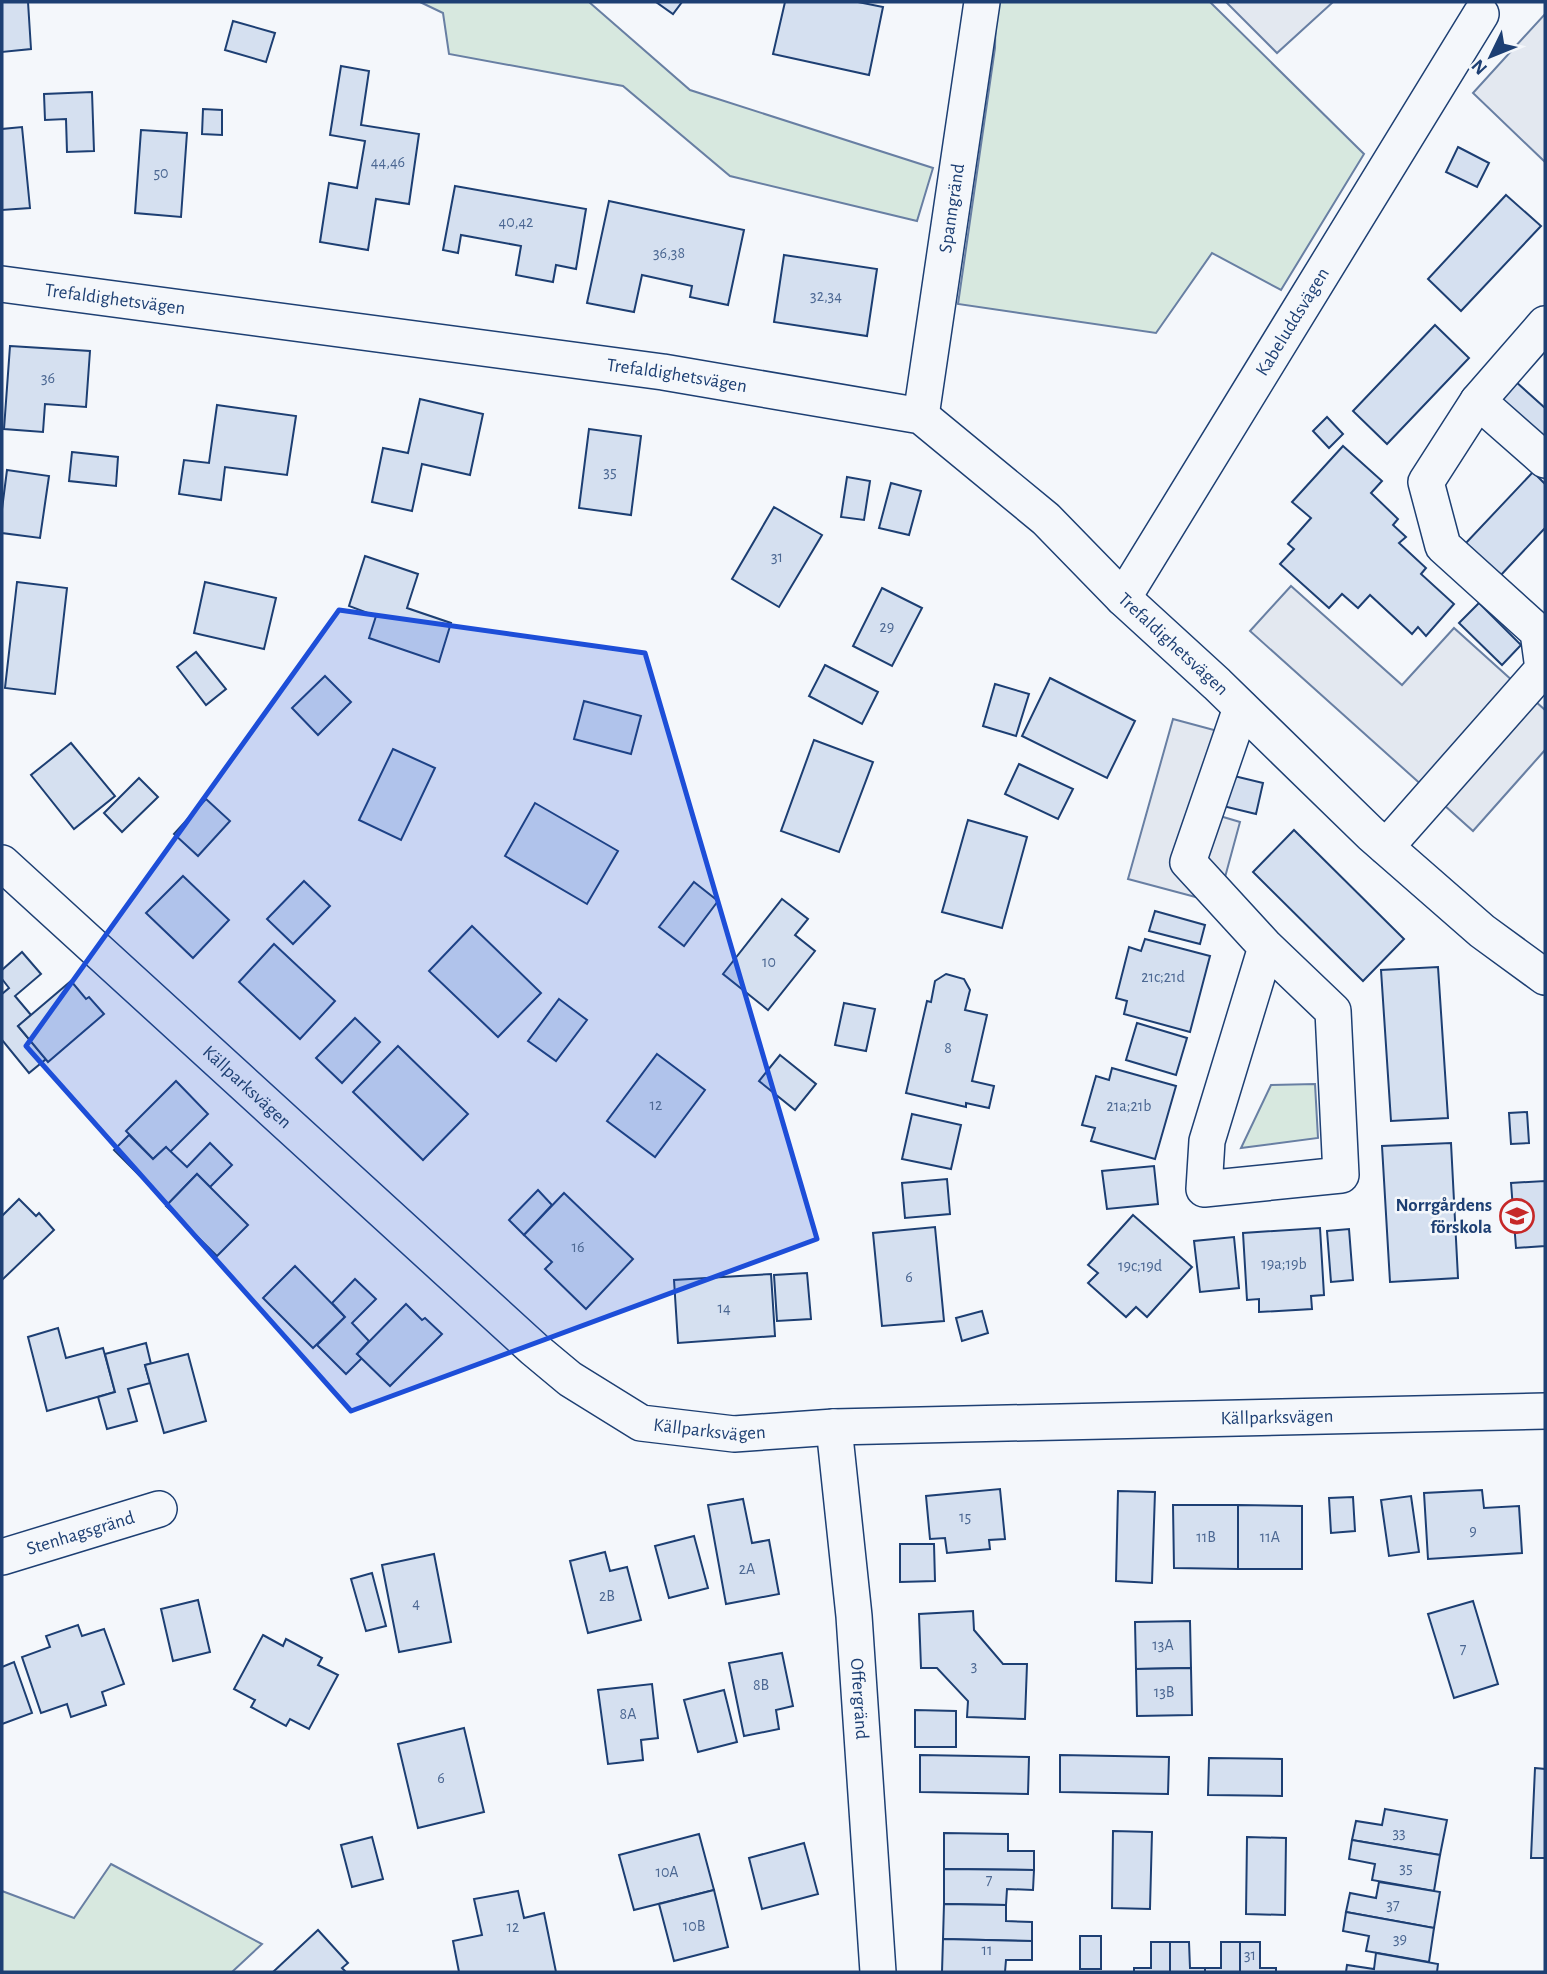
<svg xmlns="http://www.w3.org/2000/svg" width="1547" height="1974" font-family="'Alegreya Sans',sans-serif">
<rect width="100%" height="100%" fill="#f4f7fb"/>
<g fill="#d7e8df" stroke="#687fa3" stroke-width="2">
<polygon points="420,2 589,2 690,90 933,168 917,221 730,176 623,86 449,54 443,13"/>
<polygon points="996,2 1210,2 1364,154 1281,290 1212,253 1156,333 958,304 995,48"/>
<polygon points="1315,1084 1318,1138 1241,1148 1271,1085"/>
<polygon points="111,1864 262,1944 232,1972 2,1972 2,1891 74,1918"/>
</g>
<g fill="#e3e8f0" stroke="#687fa3" stroke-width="2">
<polygon points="1226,2 1333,2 1277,53"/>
<polygon points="1545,14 1545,160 1544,161 1473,93"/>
<polygon points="1291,586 1402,685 1454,628 1545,710 1545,750 1473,831 1250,631"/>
<polygon points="1173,719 1225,733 1203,811 1240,822 1218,903 1128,879"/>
</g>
<g fill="#d5e0f0" stroke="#1d3f73" stroke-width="2">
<polygon points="2,2 28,2 31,49 2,52"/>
<polygon points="656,2 682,2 673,14"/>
<polygon points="785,2 858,2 883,7 869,75 773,54"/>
<polygon points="233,21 275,33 266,62 225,50"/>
<polygon points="341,66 369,71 361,125 419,134 409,204 376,199 368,250 320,242 329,183 357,188 365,141 330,135"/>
<polygon points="92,92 94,151 67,152 66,119 45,120 44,94"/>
<polygon points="203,109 222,110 222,135 202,134"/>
<polygon points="22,127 30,208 2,210 2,129"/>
<polygon points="141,130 187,133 181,217 135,213"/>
<polygon points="1458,147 1489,163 1477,187 1446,172"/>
<polygon points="455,186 586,209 576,269 556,265 553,282 516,275 521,246 461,235 458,253 443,250"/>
<polygon points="1506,195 1541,226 1461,311 1428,279"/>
<polygon points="609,201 744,230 728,305 690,297 692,286 642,275 634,312 587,303"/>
<polygon points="784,255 877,269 867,336 774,322"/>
<polygon points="1435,325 1469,358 1387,444 1353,411"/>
<polygon points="10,346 90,351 86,407 45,404 43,432 4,429"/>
<polygon points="1515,381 1545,408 1545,443 1497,401"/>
<polygon points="420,399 483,414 470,475 422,464 412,511 372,502 383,448 408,453"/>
<polygon points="217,405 296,416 287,475 225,467 221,500 179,494 184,460 209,463"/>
<polygon points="1327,417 1343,434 1329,448 1313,431"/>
<polygon points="589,429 641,436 631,515 579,508"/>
<polygon points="1343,446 1382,481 1371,493 1398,519 1393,525 1406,537 1399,543 1426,568 1421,574 1454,604 1426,636 1418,627 1412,634 1370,595 1358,608 1342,594 1329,608 1280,564 1294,549 1288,544 1311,518 1292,502"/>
<polygon points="72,452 118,457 116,486 69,481"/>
<polygon points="7,470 49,476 40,538 2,533 2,509"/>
<polygon points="1533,472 1545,484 1545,528 1500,576 1465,544"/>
<polygon points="847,477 870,481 864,520 841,517"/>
<polygon points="891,483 921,491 909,535 879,528"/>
<polygon points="774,507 822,535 779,607 732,579"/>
<polygon points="365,556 418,574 407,608 451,623 439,662 369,638 376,616 349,606"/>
<polygon points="17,582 67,588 55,694 5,688"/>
<polygon points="205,582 276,598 264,649 194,633"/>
<polygon points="882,588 922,608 892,666 853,646"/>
<polygon points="1479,603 1521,645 1502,665 1459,623"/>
<polygon points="196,652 226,689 206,705 177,667"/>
<polygon points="825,665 878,692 862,724 809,696"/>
<polygon points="325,676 351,702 318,735 292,708"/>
<polygon points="1050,678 1135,721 1107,778 1022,736"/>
<polygon points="995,684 1029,694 1016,736 983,726"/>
<polygon points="584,701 641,716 631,754 574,739"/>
<polygon points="814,740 873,762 839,852 781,831"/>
<polygon points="71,743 115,796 74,829 31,775"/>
<polygon points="393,749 435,768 401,840 359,820"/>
<polygon points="1019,764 1073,789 1058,819 1005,794"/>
<polygon points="1230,775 1263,783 1256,814 1223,806"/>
<polygon points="139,778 158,797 122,832 104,813"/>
<polygon points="206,799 230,821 198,856 174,834"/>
<polygon points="535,803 618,851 587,904 505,856"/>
<polygon points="968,820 1027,837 1002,928 942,912"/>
<polygon points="1294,830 1404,939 1363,981 1253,872"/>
<polygon points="183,876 229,920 193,958 146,913"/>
<polygon points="304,881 330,906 293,944 267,919"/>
<polygon points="694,882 718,901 684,946 659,927"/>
<polygon points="782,899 808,919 795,935 815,951 768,1010 723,974"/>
<polygon points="1155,911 1205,925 1200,944 1149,931"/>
<polygon points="472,926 541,993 498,1037 429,971"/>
<polygon points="1145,939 1210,956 1190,1032 1124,1014 1127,1001 1116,998 1129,947 1141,951"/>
<polygon points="274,944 335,1001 300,1039 239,982"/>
<polygon points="22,952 41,974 15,996 31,1015 18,1026 46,1059 29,1073 2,1040 2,994 9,988 2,979 2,970"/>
<polygon points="1438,967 1448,1118 1391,1121 1381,970"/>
<polygon points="946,974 964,979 970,990 965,1010 987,1015 972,1081 994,1086 989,1108 966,1103 966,1107 906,1093 927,1001 931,1002 935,981"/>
<polygon points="71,981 86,999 89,997 104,1014 48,1062 18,1026"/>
<polygon points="559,999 587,1020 556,1061 528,1041"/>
<polygon points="844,1003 875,1009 866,1051 835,1045"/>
<polygon points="355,1018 380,1042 342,1083 316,1058"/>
<polygon points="1137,1023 1187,1038 1176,1075 1126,1060"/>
<polygon points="398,1046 468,1114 423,1160 353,1092"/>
<polygon points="657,1054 705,1090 655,1157 607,1121"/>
<polygon points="780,1055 816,1084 795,1110 759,1081"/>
<polygon points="1112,1068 1176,1086 1155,1159 1091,1141 1095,1128 1082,1125 1096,1076 1109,1080"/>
<polygon points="176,1081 208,1114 170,1152 166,1147 153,1159 126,1131"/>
<polygon points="1527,1112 1529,1143 1511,1144 1509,1113"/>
<polygon points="912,1114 961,1125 951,1169 902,1159"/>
<polygon points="129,1135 153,1159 166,1147 187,1167 210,1143 232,1165 210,1187 197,1174 168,1204 114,1150"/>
<polygon points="1451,1143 1458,1278 1390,1282 1382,1146"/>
<polygon points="1154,1166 1158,1204 1107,1209 1102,1171"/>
<polygon points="197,1174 248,1225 217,1256 166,1206"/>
<polygon points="947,1179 950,1214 905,1218 902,1183"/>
<polygon points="1545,1181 1545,1246 1516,1248 1511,1183"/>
<polygon points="538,1190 552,1205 524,1235 509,1220"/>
<polygon points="564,1193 633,1259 586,1309 545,1269 552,1262 524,1235"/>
<polygon points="19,1199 36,1216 39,1213 54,1230 2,1280 2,1216"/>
<polygon points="1133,1215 1192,1267 1147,1317 1136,1307 1126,1317 1088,1283 1098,1273 1088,1265"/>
<polygon points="935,1227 944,1321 882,1326 873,1233"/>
<polygon points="1320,1228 1324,1295 1311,1296 1312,1309 1259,1312 1259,1299 1247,1300 1243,1233"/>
<polygon points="1349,1229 1353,1280 1331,1282 1327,1231"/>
<polygon points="1234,1237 1239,1288 1200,1292 1194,1241"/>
<polygon points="295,1266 345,1317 313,1348 263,1298"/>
<polygon points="807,1273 811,1319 777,1321 774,1275"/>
<polygon points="771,1274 775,1336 678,1343 674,1280"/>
<polygon points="355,1279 376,1299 352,1323 369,1341 357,1354 362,1358 346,1374 317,1345 345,1317 332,1303"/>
<polygon points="406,1304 422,1320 425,1318 442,1334 390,1386 357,1354"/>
<polygon points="982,1311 988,1333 962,1341 956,1318"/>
<polygon points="58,1328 66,1358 103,1348 115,1392 47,1411 28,1337"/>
<polygon points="146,1343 151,1364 145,1365 150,1383 128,1389 137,1421 107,1429 98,1397 115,1392 105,1354"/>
<polygon points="188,1354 206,1421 164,1433 145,1365"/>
<polygon points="1000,1489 1005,1539 989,1540 990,1549 947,1553 945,1538 930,1539 926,1496"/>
<polygon points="1482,1490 1484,1508 1519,1506 1522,1553 1428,1559 1424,1493"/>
<polygon points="1118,1491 1155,1492 1152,1583 1116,1581"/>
<polygon points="1411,1496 1419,1552 1389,1556 1381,1500"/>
<polygon points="1353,1497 1355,1531 1331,1533 1329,1498"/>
<polygon points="743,1499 752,1543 769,1540 779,1594 726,1604 708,1505"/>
<polygon points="1173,1505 1238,1505 1238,1569 1174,1568"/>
<polygon points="1238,1505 1302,1506 1302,1569 1238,1569"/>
<polygon points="694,1536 708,1588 669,1598 655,1546"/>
<polygon points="900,1544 934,1544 935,1581 900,1582"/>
<polygon points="605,1552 610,1571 627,1567 641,1620 588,1633 570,1561"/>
<polygon points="434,1554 451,1642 399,1652 382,1565"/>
<polygon points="372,1573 386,1626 366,1631 351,1579"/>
<polygon points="198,1600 210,1652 173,1661 161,1609"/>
<polygon points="1473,1601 1498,1684 1454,1698 1428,1614"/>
<polygon points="973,1611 974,1630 1003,1664 1027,1664 1025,1719 967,1717 968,1701 937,1668 921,1668 919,1614"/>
<polygon points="1190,1621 1191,1668 1136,1669 1135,1622"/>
<polygon points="78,1625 82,1636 104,1629 124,1684 102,1692 106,1705 71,1717 67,1704 41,1713 22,1657 50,1647 46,1636"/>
<polygon points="263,1635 283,1646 286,1639 322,1658 318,1665 338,1675 309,1729 290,1719 286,1726 251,1707 255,1700 234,1689"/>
<polygon points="782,1653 793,1706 776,1710 779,1729 744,1736 729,1663"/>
<polygon points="14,1662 32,1713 2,1724 2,1667"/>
<polygon points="1191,1668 1192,1715 1137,1716 1136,1669"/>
<polygon points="652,1684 658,1738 641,1740 643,1760 608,1764 598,1690"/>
<polygon points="724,1690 737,1742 698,1752 684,1700"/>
<polygon points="915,1710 956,1711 956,1747 915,1747"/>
<polygon points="464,1728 484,1812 418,1828 398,1744"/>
<polygon points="920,1755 1029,1757 1028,1794 920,1792"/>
<polygon points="1060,1755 1169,1757 1168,1794 1060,1792"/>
<polygon points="1209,1758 1282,1759 1282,1796 1208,1795"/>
<polygon points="1535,1768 1545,1769 1545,1858 1531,1858"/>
<polygon points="1385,1809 1447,1820 1440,1855 1352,1840 1356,1821 1382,1825"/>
<polygon points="1113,1831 1152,1832 1150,1909 1112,1908"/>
<polygon points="944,1833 1008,1834 1008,1851 1034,1851 1034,1870 944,1869"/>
<polygon points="699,1834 714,1890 634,1910 619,1855"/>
<polygon points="372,1837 383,1879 352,1887 341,1845"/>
<polygon points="1247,1837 1286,1838 1285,1915 1246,1914"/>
<polygon points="1352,1840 1440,1855 1434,1891 1372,1880 1375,1864 1349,1859"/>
<polygon points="804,1843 818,1894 762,1909 749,1858"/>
<polygon points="944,1869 1034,1870 1033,1890 1007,1889 1006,1905 944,1904"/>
<polygon points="1379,1882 1440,1892 1434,1928 1346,1912 1350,1893 1376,1898"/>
<polygon points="714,1890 728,1947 674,1961 659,1904"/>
<polygon points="518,1891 524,1918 544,1913 556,1972 459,1972 453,1941 482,1935 474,1899"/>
<polygon points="944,1904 1006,1905 1006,1921 1032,1922 1032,1941 943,1939"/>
<polygon points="1346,1912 1434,1928 1429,1962 1366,1951 1369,1936 1343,1931"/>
<polygon points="318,1930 348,1963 342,1968 346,1972 273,1972"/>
<rect x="1080" y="1936" width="21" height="33"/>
<polygon points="943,1939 1032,1941 1032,1960 1006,1960 1005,1972 942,1972"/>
<polygon points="1151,1942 1170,1942 1170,1972 1134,1972 1134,1968 1151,1968"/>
<polygon points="1170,1942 1189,1942 1190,1968 1205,1968 1205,1972 1170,1972"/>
<polygon points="1221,1942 1240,1942 1240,1972 1205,1972 1205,1968 1221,1968"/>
<polygon points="1240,1942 1260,1942 1260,1968 1276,1968 1276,1972 1240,1972"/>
<polygon points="1376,1953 1438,1964 1437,1972 1346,1972 1347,1965 1374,1969"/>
</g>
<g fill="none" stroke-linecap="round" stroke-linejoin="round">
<g stroke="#1d3f73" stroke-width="38">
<g id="minor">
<path id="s1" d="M2,284L663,372L921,416L1046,519L1123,598L1217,684L1371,834L1482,931L1545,977"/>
<polyline points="1545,324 1478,401 1545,460"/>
<path id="s2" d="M921,416L982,2"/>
<path id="s3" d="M1123,598L1481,14"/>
<polyline points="1241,708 1188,862 1266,947 1207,1141 1204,1189 1341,1175 1333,1011 1266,947"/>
<polyline points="1386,847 1543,669 1538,632 1443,546 1426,482 1478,401"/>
<path id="s4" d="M2,863L534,1349L570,1379L641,1423L734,1434L834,1427L1545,1411"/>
<path id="s5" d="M834,1427L854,1616L878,1972"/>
<path id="s6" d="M2,1557L159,1509"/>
</g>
</g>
<use href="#minor" stroke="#f4f7fb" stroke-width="35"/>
</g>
<path fill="#1d4ed8" fill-opacity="0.2" stroke="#1d4ed8" stroke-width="5" stroke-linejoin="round" d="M339,610L645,653L817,1239L351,1411L26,1046Z"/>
<defs>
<g id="school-ring" transform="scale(1.75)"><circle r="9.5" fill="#f4f7fb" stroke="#c62828" stroke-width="1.5"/><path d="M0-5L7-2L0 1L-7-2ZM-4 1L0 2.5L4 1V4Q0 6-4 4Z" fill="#c62828"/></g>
</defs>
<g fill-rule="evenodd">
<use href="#school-ring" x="1517" y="1216"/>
</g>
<g text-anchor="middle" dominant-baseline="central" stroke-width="5" stroke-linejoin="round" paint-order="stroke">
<g font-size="16" fill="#4b6792">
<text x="388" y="162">44,46</text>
<text x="161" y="173">50</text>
<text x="516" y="222">40,42</text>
<text x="669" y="253">36,38</text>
<text x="826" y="296">32,34</text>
<text x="48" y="378">36</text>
<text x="610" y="472">35</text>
<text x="777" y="557">31</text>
<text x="887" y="627">29</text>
<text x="769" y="962">10</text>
<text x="1163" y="977">21c;21d</text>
<text x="948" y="1048">8</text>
<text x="656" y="1105">12</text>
<text x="1129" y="1106">21a;21b</text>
<text x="578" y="1247">16</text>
<text x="1284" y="1264">19a;19b</text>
<text x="1140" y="1266">19c;19d</text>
<text x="909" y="1277">6</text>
<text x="724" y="1308">14</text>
<text x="965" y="1517">15</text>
<text x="1473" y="1531">9</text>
<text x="1206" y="1537">11B</text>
<text x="1270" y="1537">11A</text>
<text x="747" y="1569">2A</text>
<text x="607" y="1596">2B</text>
<text x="416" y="1603">4</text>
<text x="1163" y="1645">13A</text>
<text x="1463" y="1649">7</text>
<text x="974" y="1666">3</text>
<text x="761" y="1685">8B</text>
<text x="1164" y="1692">13B</text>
<text x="628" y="1714">8A</text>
<text x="441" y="1778">6</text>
<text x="1399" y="1833">33</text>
<text x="1406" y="1868">35</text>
<text x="667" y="1872">10A</text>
<text x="989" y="1880">7</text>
<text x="1393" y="1905">37</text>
<text x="694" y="1926">10B</text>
<text x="513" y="1927">12</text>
<text x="1400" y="1939">39</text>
<text x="987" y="1950">11</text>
<text x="1250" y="1955">31</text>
</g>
<g font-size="19" fill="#1d3f73" stroke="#f4f7fb">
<text stroke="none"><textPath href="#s2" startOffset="210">Spanngränd</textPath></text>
<text stroke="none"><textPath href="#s1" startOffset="114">Trefaldighetsvägen</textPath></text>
<text stroke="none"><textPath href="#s3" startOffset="324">Kabeluddsvägen</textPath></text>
<text stroke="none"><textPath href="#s1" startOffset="681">Trefaldighetsvägen</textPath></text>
<text stroke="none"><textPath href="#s1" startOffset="1269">Trefaldighetsvägen</textPath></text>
<text stroke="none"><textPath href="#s4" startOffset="332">Källparksvägen</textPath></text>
<text stroke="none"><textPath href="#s4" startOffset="1488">Källparksvägen</textPath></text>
<text stroke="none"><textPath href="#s4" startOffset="920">Källparksvägen</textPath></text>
<text stroke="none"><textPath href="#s6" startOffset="82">Stenhagsgränd</textPath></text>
<text stroke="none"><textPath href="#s5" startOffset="273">Offergränd</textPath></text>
</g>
<g font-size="19" font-weight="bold" fill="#1d3f73" stroke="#f4f7fb" text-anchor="end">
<text x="1492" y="1205">Norrgårdens<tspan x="1492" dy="22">förskola</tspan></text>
</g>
</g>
<rect width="1547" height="1974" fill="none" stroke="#1d3f73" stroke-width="7"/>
<g transform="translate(1491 56) rotate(227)" stroke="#f4f7fb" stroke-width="5" paint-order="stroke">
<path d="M0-5L12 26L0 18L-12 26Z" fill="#1d3f73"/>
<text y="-10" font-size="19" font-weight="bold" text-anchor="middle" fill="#1d3f73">N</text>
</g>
</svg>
